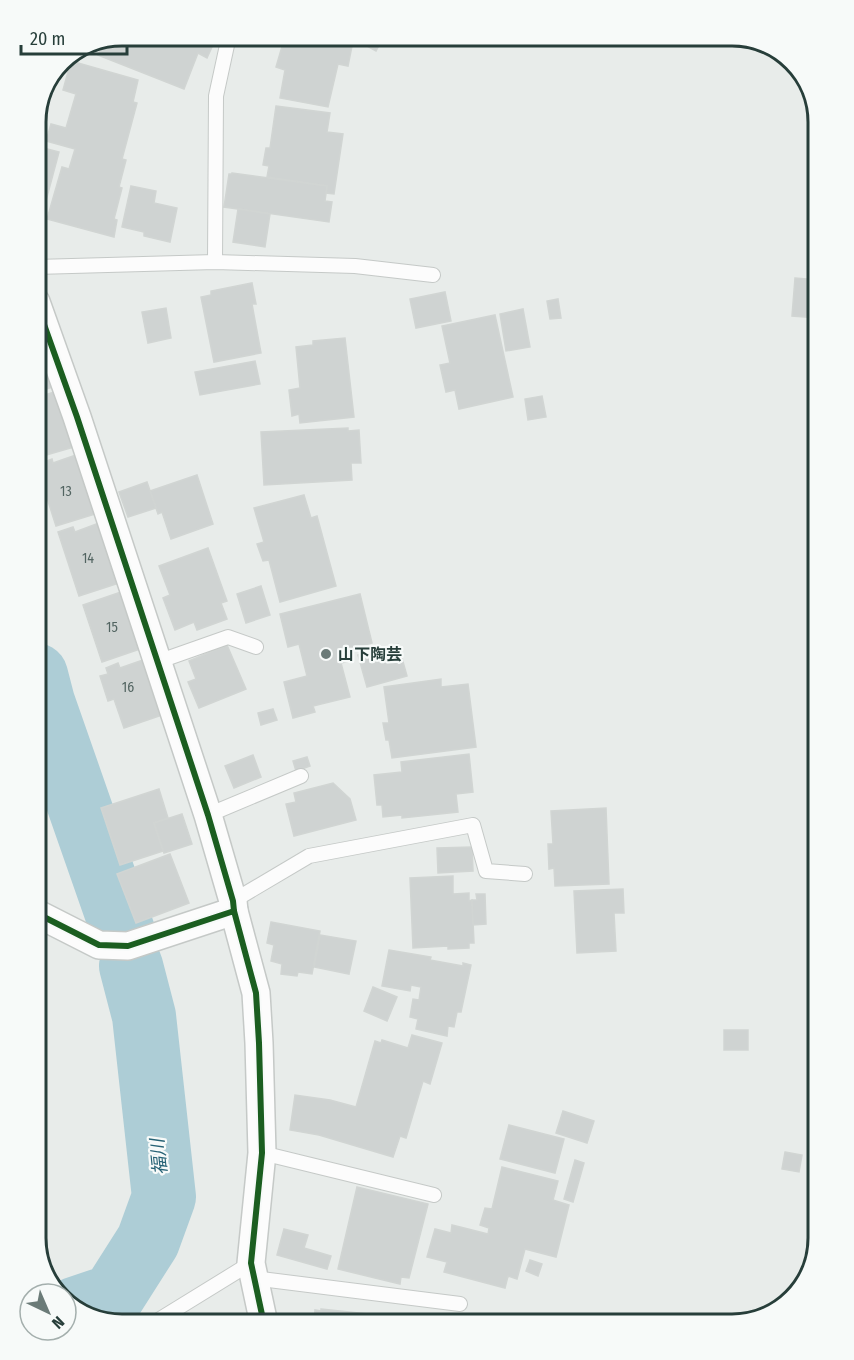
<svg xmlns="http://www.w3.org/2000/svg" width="854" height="1360" font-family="'Fira Sans Condensed','Noto Sans JP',sans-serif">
<rect width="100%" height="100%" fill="#e8ecea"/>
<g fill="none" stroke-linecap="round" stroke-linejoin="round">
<g stroke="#adcdd6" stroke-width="64">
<polyline points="36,675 43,702 124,934"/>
<polyline points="74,1309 113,1296 148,1241 164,1197 144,1016 131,966"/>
</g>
</g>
<g fill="#cfd3d2" stroke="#d1d5d3" stroke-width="1.5">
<polygon points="123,36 217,36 207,58 198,53 184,89 98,55 103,44"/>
<polygon points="296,36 354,36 348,66 338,64 328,107 280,98 285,70 276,67 283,43 293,45"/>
<polygon points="359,36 384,36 376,51 356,40"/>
<polygon points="71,61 138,80 133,102 137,103 122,159 126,160 119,187 122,188 114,219 117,220 114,237 47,219 62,167 69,169 75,149 46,141 51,124 66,128 76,94 63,90"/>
<polygon points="276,106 330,113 327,132 343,134 334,194 326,193 327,186 267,177 269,166 263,165 266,148 270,148"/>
<polygon points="36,146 59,152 40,223 36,222"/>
<polygon points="232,173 327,186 325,201 332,202 329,222 224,207 229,174 232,174"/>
<polygon points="131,186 156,191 154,203 177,208 170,242 144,236 144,232 122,227"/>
<polygon points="238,209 270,214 265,247 233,242"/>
<polygon points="795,278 818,280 818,318 792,316"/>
<polygon points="252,283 256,304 252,304 261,353 214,362 201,297 211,295 211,291"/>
<polygon points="445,292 451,321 416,328 410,299"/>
<polygon points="558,299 561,318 550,319 547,301"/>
<polygon points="166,308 171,338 148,343 142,312"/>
<polygon points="523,309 530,347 506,351 500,314"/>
<polygon points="495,315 513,397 459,409 455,390 446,392 440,365 450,363 442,326"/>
<polygon points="345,338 354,417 300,423 299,414 292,416 289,390 300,388 296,347 313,345 313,341"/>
<polygon points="36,342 42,358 36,360"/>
<polygon points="255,361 260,384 200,395 195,372"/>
<polygon points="46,365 53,387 36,392 36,368"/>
<polygon points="57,391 74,447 36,458 36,398"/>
<polygon points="542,396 546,417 528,420 525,399"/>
<polygon points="348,428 348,431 359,430 361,463 351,463 352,480 264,485 261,432"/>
<polygon points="76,455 95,514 56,526 37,467 39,467 39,464 52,459 53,463"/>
<polygon points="197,475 213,524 171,539 162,512 158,514 150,491"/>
<polygon points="147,482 156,508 128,517 119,492"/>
<polygon points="304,495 311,518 317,516 336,586 280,602 269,560 263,561 257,544 264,542 254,508"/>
<polygon points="99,523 119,583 79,596 58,532 73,527 75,532"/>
<polygon points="208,548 227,601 221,603 227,619 197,630 194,622 175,630 163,598 170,595 159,566"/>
<polygon points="261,586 270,615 246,623 237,594"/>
<polygon points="121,592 140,649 102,662 83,605"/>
<polygon points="360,594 372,643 350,649 353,660 341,663 350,697 313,706 315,712 293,718 284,682 307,676 299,644 288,647 280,614"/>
<polygon points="398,644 407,676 367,687 358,655"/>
<polygon points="227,645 246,689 199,708 188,682 196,679 189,661"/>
<polygon points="143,660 162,715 124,728 114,699 108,701 100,676 108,674 106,668 118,663 120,668"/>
<polygon points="441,679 441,687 468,684 476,747 392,758 389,740 386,740 383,723 389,723 384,687"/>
<polygon points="273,709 277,720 261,725 258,713"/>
<polygon points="469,754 473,792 456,794 458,812 402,818 402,815 383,817 382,805 377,805 374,775 402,772 401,762"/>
<polygon points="253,755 261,777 234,788 225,766"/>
<polygon points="307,757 310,766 296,771 293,761"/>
<polygon points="333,783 350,799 356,820 294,836 286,804 296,802 294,793"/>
<polygon points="159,789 168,818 154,823 163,851 120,865 101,808"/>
<polygon points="606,808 609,884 555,886 554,868 549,869 548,844 553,844 551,811"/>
<polygon points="182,814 192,844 164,853 154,823"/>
<polygon points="472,847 473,871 438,873 437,848"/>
<polygon points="170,854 189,903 136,923 117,874"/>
<polygon points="453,876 453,894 469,893 469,901 472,900 474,943 469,943 469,948 448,949 448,946 413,948 410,878"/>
<polygon points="623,889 624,913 614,913 616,951 577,953 574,891"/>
<polygon points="476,894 485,894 486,924 473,925 472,900 477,900"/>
<polygon points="271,922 320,931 312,974 298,972 297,976 281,974 282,964 271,961 274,945 267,943"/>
<polygon points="320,935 356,941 349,974 314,967"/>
<polygon points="389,950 431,957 430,960 463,966 463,963 471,965 461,1012 457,1012 454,1027 448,1026 447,1036 416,1029 418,1019 410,1017 413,999 419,1000 421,987 411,985 410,991 382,986"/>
<polygon points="373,987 397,997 387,1021 364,1011"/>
<rect x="724" y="1030" width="24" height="20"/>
<polygon points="412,1035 442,1043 430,1084 423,1081 406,1138 400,1136 393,1157 319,1135 290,1130 295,1095 330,1100 356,1107 375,1041 381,1043 382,1040 408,1048"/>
<polygon points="563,1111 594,1121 587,1143 556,1133"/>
<polygon points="509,1125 564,1139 555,1173 500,1159"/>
<polygon points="785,1152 802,1155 799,1172 782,1169"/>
<polygon points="575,1160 584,1163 573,1202 564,1199"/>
<polygon points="502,1167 558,1181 553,1200 569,1205 556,1257 525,1249 517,1279 508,1276 505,1288 444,1272 447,1262 427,1257 435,1229 451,1233 452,1225 488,1234 489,1228 480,1225 485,1208 492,1209"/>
<polygon points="357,1187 428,1204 409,1278 401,1277 400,1284 338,1269"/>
<polygon points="284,1229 308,1235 304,1248 331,1256 327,1269 277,1255"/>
<polygon points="530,1260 542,1264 538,1276 526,1271"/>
<polygon points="321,1309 377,1315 376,1324 314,1324 315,1310 321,1311"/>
</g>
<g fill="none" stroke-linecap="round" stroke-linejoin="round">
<g stroke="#c5c9c7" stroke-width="16">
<g id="lane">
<polyline points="215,262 216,96 229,36"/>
<polyline points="36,267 215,262 355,266 433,275"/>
<polyline points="157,662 228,637 256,647"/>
<polyline points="208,815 301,776"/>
<polyline points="233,901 309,856 473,825 486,871 525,874"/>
<polyline points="262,1153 434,1195"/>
<polyline points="253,1278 460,1304"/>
<polyline points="152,1324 251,1263"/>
</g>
</g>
<g stroke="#c5c9c7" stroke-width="30">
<g id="street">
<polyline points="36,302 77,417 208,815 233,901 234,911"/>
<polyline points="36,913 99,945 128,946 234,911 256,993 259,1043 262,1153 251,1263 264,1324"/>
</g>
</g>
<use href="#lane" stroke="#fcfcfc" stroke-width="14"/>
<use href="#street" stroke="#fcfcfc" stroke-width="27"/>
<g stroke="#f7faf9" stroke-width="10">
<g id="cycleway">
<polyline points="36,302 77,417 208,815 233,901 234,911"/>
<polyline points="36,913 99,945 128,946 234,911 256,993 259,1043 262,1153 251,1263 264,1324"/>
</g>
</g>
<use href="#cycleway" stroke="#1b5e20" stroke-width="6"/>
</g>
<circle fill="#6b7b78" stroke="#f7faf9" stroke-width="2" cx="326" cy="654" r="6"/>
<g text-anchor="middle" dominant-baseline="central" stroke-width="4.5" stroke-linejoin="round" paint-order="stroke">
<g font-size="14" fill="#526461">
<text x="66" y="491">13</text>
<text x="88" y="558">14</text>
<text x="112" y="627">15</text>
<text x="128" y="687">16</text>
</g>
<g font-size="16" font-weight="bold" fill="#273e3a" stroke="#f7faf9" text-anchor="start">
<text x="338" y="654">山下陶芸</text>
</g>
<g font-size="18" font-style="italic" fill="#266275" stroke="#f7faf9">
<text transform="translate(159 1157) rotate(-96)">福川</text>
</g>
</g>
<path d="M0 0H854V1360H0ZM122 46H732A76 76 0 0 1 808 122V1238A76 76 0 0 1 732 1314H122A76 76 0 0 1 46 1238V122A76 76 0 0 1 122 46Z" fill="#f7faf9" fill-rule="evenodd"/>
<path fill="none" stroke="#273e3a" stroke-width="3" d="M122 46H732A76 76 0 0 1 808 122V1238A76 76 0 0 1 732 1314H122A76 76 0 0 1 46 1238V122A76 76 0 0 1 122 46Z"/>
<g transform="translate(48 1312) rotate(136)"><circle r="28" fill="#f7faf9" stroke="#a4afad" stroke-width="1.5"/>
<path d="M0-4.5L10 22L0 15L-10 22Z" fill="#6b7b78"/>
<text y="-9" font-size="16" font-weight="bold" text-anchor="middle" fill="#273e3a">N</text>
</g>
<path d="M21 45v9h106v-9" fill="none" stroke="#273e3a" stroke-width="3"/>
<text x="30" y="45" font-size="18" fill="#273e3a" stroke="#f7faf9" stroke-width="4.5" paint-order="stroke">20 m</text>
</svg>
